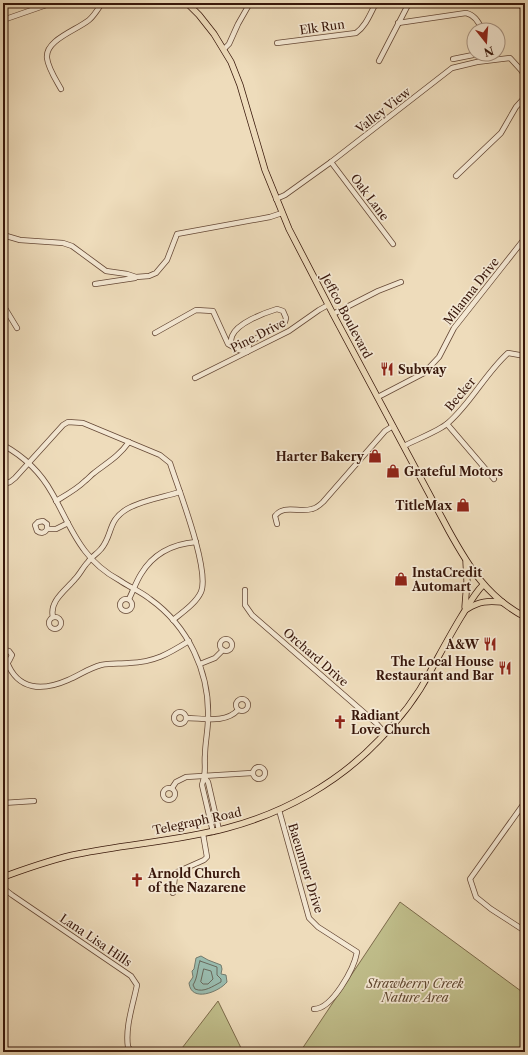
<svg xmlns="http://www.w3.org/2000/svg" width="528" height="1055" font-family="'Libre Caslon Text',serif">
<rect width="100%" height="100%" fill="#eedcbb"/>
<filter id="stains"><feTurbulence type="fractalNoise" baseFrequency=".005" numOctaves="4"/><feColorMatrix values="0 0 0 0 .2 0 0 0 0 .09 0 0 0 0 .02 0 0 0 .5 -.17"/></filter>
<radialGradient id="worn" r=".72"><stop offset=".6" stop-color="#630" stop-opacity="0"/><stop offset="1" stop-color="#630" stop-opacity=".3"/></radialGradient>
<g fill="#c0be8b" stroke="#7c6a4a">
<polygon points="400,902 525,994 525,1052 300,1052"/>
<polygon points="218,1001 243,1052 179,1052"/>
</g>
<path fill="#99bcaf" stroke="#727a6d" d="M201,956L208,960L221,965L222,969L221,974L226,975L227,982C219,992 191,1003 189,983L193,977L192,971L194,969L196,958Z"/>
<g fill="none" stroke-linecap="round" stroke-linejoin="round">
<g stroke="#68695c" stroke-width="1">
<path d="M200,961L217,967V975L221,979V982C213,986 204,993 195,989L193,985C198,977 197,969 200,961Z"/>
<polygon points="204,969 211,971 213,979 208,984 203,984 201,982"/>
</g>
<g stroke="#654836" stroke-width="6">
<g id="minor">
<polyline points="520,3 522,7 525,9"/>
<polyline points="3,20 52,3"/>
<path d="M398,23L466,13C475,15 479,22 482,30"/>
<path d="M277,43L356,33C366,26 370,14 376,3"/>
<polyline points="224,49 229,44 238,24 250,3"/>
<polyline points="453,59 478,54"/>
<polyline points="379,61 409,3"/>
<path d="M61,89C56,80 48,68 47,58C45,40 77,30 89,20C94,16 98,9 102,3"/>
<polyline points="331,162 393,244"/>
<polyline points="456,176 501,133 516,107 525,97"/>
<polyline points="276,199 285,195 331,162 452,68 477,62 510,58 521,70 525,76"/>
<polyline points="3,235 20,240 63,243 72,246 106,271 127,274 136,277 149,276 156,273 167,260 177,234 270,217 282,213"/>
<polyline points="95,284 135,278"/>
<polyline points="3,305 17,328"/>
<polyline points="333,314 378,291 401,282"/>
<path d="M155,333L196,310L213,311L228,344L239,350L247,352L250,342L285,322L286,318L283,311L277,309C264,313 237,323 232,336C231,339 231,342 230,345"/>
<polyline points="195,378 289,331 319,310 328,305"/>
<polyline points="378,397 424,373 439,357 454,328 525,238"/>
<polyline points="447,424 494,479"/>
<path d="M3,445C23,456 41,473 52,493C63,512 71,533 85,551C94,563 106,573 119,580C129,587 140,591 150,599C188,626 210,672 208,719C208,731 205,743 205,755C204,762 206,769 204,776C204,779 203,781 202,785L213,832"/>
<path d="M404,446C415,440 439,431 448,423C471,403 485,374 508,353L525,356"/>
<path d="M3,484L10,482L15,478L63,425L68,422L83,423L160,455L170,463L172,469C180,493 210,571 201,592C196,603 183,612 173,620"/>
<path d="M56,501C66,495 77,489 85,481C88,479 91,475 94,473C108,462 118,457 129,442"/>
<path d="M277,524L275,516C284,504 299,513 312,509C316,508 320,505 323,502L385,431L393,426"/>
<path d="M47,529V524L43,521L38,522L35,525L37,531C41,534 45,533 47,529H56L68,523"/>
<polyline points="245,590 245,605 252,615 376,723 385,733"/>
<circle cx="126" cy="605" r="6"/>
<path d="M129,599C133,591 136,582 141,574C153,554 172,544 196,542"/>
<circle cx="55" cy="623" r="6"/>
<path d="M53,617C49,601 66,590 75,579C80,574 83,567 88,562C91,557 97,554 101,549C113,535 107,521 127,509C142,500 164,497 180,492"/>
<circle cx="226" cy="645" r="6"/>
<polyline points="3,650 9,651 12,655 9,661 3,661"/>
<path d="M7,662C18,691 43,691 68,680C80,675 89,668 101,665C111,663 120,664 129,663C155,662 168,654 189,641"/>
<polyline points="200,664 215,658 223,650"/>
<circle cx="242" cy="705" r="6"/>
<circle cx="180" cy="718" r="6"/>
<path d="M186,718C203,718 225,724 238,710"/>
<circle cx="259" cy="773" r="6"/>
<polyline points="204,777 208,782 219,830"/>
<circle cx="169" cy="794" r="6"/>
<polyline points="172,788 176,782 186,777 252,773"/>
<polyline points="525,802 470,879 476,897 491,909 525,931"/>
<polyline points="3,803 34,801"/>
<path d="M279,810L309,918L318,927L357,952C354,969 332,1009 314,1009"/>
<path d="M3,888L12,895L131,976L137,985C133,1005 125,1027 128,1047L133,1052"/>
<polyline points="173,893 175,876 177,872 204,860 207,857 203,834"/>
</g>
</g>
<g stroke="#37160a" stroke-width="7">
<g id="major">
<path d="M187,3L199,15L214,34L231,62L240,85L265,170L289,229L333,314L449,531C469,567 487,597 525,617"/>
<polyline points="465,607 467,581 466,562"/>
<path d="M467,609C480,601 487,601 502,602"/>
<path d="M3,877C28,868 52,859 78,854C127,844 178,841 227,828C284,813 338,783 379,740C399,720 417,697 430,672C440,654 450,635 461,617C468,606 474,594 483,585"/>
</g>
</g>
<use href="#minor" stroke="#f4e8d3" stroke-width="4.5"/>
<use href="#major" stroke="#eedcbb" stroke-width="5.5"/>
</g>
<defs>
<g id="restaurant-bare" transform="scale(1.08)"><path d="M-5-6h1v4h1v-4h1v4h1v-4h1v5L-1.5 .5V6h-2V.5L-5-1ZM5-6V6H3V1.5H1.5Q1.5-4 5-6Z" fill="#8f2418" stroke="#f4e8d3" stroke-width="2.5" paint-order="stroke"/></g>
<g id="shop-bare" transform="scale(1.08)"><path d="M-5-2.5h2.3a2.7 3.5 0 0 1 5.4 0H5L5.5 6h-11ZM-1.5-2.5h3a1.5 2.3 0 0 0-3 0Z" fill="#8f2418" stroke="#f4e8d3" stroke-width="2.5" paint-order="stroke"/></g>
<g id="church-bare" transform="scale(1.08)"><path d="M-1.2-6h2.4v3.5h3.3v2.4h-3.3V6h-2.4V-.1h-3.3v-2.4h3.3Z" fill="#8f2418" stroke="#f4e8d3" stroke-width="2.5" paint-order="stroke"/></g>
</defs>
<g fill-rule="evenodd">
<use href="#restaurant-bare" x="387" y="369"/>
<use href="#shop-bare" x="375" y="456"/>
<use href="#shop-bare" x="393" y="471"/>
<use href="#shop-bare" x="463" y="505"/>
<use href="#shop-bare" x="401" y="579"/>
<use href="#restaurant-bare" x="490" y="644"/>
<use href="#restaurant-bare" x="505" y="668"/>
<use href="#church-bare" x="340" y="722"/>
<use href="#church-bare" x="137" y="880"/>
</g>
<g text-anchor="middle" dominant-baseline="central" stroke-width="3.5" stroke-linejoin="round" paint-order="stroke">
<g font-size="12" fill="#37160a" stroke="#f4e8d3">
<text transform="translate(322 27) rotate(-8)">Elk Run</text>
<text transform="translate(383 110) rotate(-38)">Valley View</text>
<text transform="translate(370 197) rotate(53)">Oak Lane</text>
<text transform="translate(471 291) rotate(-52)">Milanna Drive</text>
<text transform="translate(347 316) rotate(62)">Jeffco Boulevard</text>
<text transform="translate(258 335) rotate(-27)">Pine Drive</text>
<text transform="translate(460 394) rotate(-50)">Becker</text>
<text transform="translate(316 657) rotate(41)">Orchard Drive</text>
<text transform="translate(197 821) rotate(-12)">Telegraph Road</text>
<text transform="translate(306 868) rotate(73)">Baeumner Drive</text>
<text transform="translate(96 940) rotate(34)">Lana Lisa Hills</text>
</g>
<g font-size="12" font-weight="bold" fill="#37160a" stroke="#f4e8d3" text-anchor="start">
<text x="398" y="369">Subway</text>
<text x="364" y="456" text-anchor="end">Harter Bakery</text>
<text x="404" y="471">Grateful Motors</text>
<text x="452" y="505" text-anchor="end">TitleMax</text>
<text x="412" y="572">InstaCredit<tspan x="412" dy="14">Automart</tspan></text>
<text x="479" y="644" text-anchor="end">A&amp;W</text>
<text x="494" y="661" text-anchor="end">The Local House<tspan x="494" dy="14">Restaurant and Bar</tspan></text>
<text x="351" y="715">Radiant<tspan x="351" dy="14">Love Church</tspan></text>
<text x="148" y="873">Arnold Church<tspan x="148" dy="14">of the Nazarene</tspan></text>
</g>
<g font-size="12" font-style="italic" fill="#604831" stroke="#f4e8d3">
<text x="415" y="983">Strawberry Creek<tspan x="415" dy="14">Nature Area</tspan></text>
</g>
</g>
<rect width="528" height="1055" fill="none" stroke="#eedcbb" stroke-width="16"/>
<rect x="4" y="4" width="520" height="1047" fill="none" stroke="#37160a" stroke-width="2"/>
<rect x="8" y="8" width="512" height="1039" fill="none" stroke="#37160a"/>
<g transform="translate(486 42) rotate(163)"><circle r="19" fill="#f4e8d3" stroke="#a89483"/>
<path d="M0-3L7 15L0 10L-7 15Z" fill="#8f2418"/>
<text y="-6" font-size="11" font-weight="bold" text-anchor="middle" fill="#37160a">N</text>
</g>
<rect width="100%" height="100%" filter="url(#stains)"/>
<rect width="100%" height="100%" fill="url(#worn)"/>
</svg>
